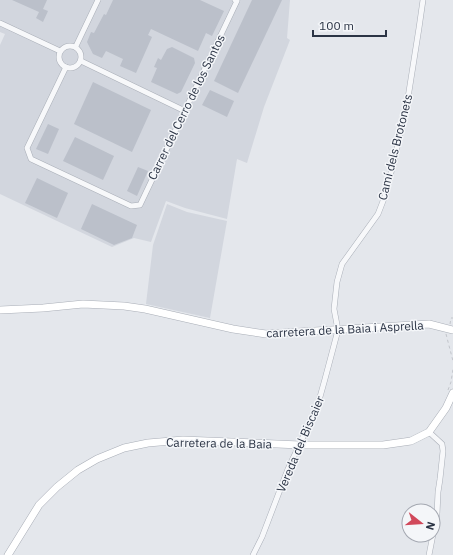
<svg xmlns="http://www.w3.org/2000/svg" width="453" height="555" font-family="'IBM Plex Sans',sans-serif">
<rect width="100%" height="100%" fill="#e4e7ec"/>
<g fill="#d2d6de">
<polygon points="0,0 290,0 287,38 290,40 264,107 247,163 237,159 227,219 185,208 166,201 151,242 134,238 112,247 0,194 0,45 5,34 0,32"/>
<polygon points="167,204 187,212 227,221 210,318 146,304 153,245"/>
</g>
<g fill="#bbc0ca">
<polygon points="12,0 47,0 43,9 48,11 43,22 36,18 39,12"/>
<polygon points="113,0 200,0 224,11 212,36 206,33 198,51 151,29 148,35 152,37 136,73 120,66 123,59 106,51 102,58 93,54 87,42 91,32 94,33 104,14 106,15"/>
<polygon points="252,0 282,0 238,93 214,81"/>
<polygon points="172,47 194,58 195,63 181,92 177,94 151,82 157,68 154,67 158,58 161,60 167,49"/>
<polygon points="93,82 151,110 132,152 74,124"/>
<polygon points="210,90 234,101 227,117 202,105"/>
<polygon points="48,124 59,129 48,154 36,149"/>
<polygon points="75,137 114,156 103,180 63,161"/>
<polygon points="138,167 148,171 137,196 127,191"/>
<polygon points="37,178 68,193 57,218 25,203"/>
<polygon points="92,204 137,225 132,238 114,245 81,229"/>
</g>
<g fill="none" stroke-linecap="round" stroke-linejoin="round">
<g stroke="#a9aeb7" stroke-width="6">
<g id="minor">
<polyline points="0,23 60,51"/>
<circle cx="70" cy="57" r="11"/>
<polyline points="76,46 98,0"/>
<polyline points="81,61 185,111"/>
<polyline points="66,67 27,148 31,159 131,206 140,205 237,1 235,0"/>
<polyline points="253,555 262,537 288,469 310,422 318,404 325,379 338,330 334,309 337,282 342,264 378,214 385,196 394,161 407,104 419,28 423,0"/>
<polyline points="429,555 437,514 438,492 440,479 443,451 442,444 429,432"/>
</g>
</g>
<g stroke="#a9aeb7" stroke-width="8">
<g id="secondary">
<polyline points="0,310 43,308 83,304 124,306 145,309 233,329 266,334 429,324 453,330"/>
<polyline points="8,555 39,505 57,487 78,470 97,459 124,448 148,443 183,440 300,445 383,445 411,441 429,432 446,408 453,393"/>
</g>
</g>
<g stroke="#c2c5cb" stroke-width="1" stroke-dasharray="3 3" stroke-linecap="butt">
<polyline points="450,324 451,318 453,318"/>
<polyline points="446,334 453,361"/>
<polyline points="448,390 451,382 453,369"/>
</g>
<use href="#minor" stroke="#f7f8fa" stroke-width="5"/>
<use href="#secondary" stroke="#fff" stroke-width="7"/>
</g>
<g text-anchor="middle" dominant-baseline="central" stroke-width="3" stroke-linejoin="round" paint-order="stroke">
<g font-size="12" fill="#2b3445" stroke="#f4f6f9">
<text transform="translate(186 107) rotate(-64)">Carrer del Cerro de los Santos</text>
<text transform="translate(395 147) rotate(-76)">Camí dels Brotonets</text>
<text transform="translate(345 329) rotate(-3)">carretera de la Baia i Asprella</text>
<text transform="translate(219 443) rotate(1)">Carretera de la Baia</text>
<text transform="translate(300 444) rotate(-67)">Vereda del Biscaier</text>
</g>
</g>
<g transform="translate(421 523) rotate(107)"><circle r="19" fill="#f4f6f9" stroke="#a4a8b1"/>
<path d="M0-3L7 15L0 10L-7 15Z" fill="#d1495b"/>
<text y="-6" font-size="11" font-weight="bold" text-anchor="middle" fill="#2b3445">N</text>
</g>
<path d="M313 30v6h73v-6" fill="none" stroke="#2b3445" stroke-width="2"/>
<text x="319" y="30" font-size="12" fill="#2b3445" stroke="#f4f6f9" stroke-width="3" paint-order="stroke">100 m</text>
</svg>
